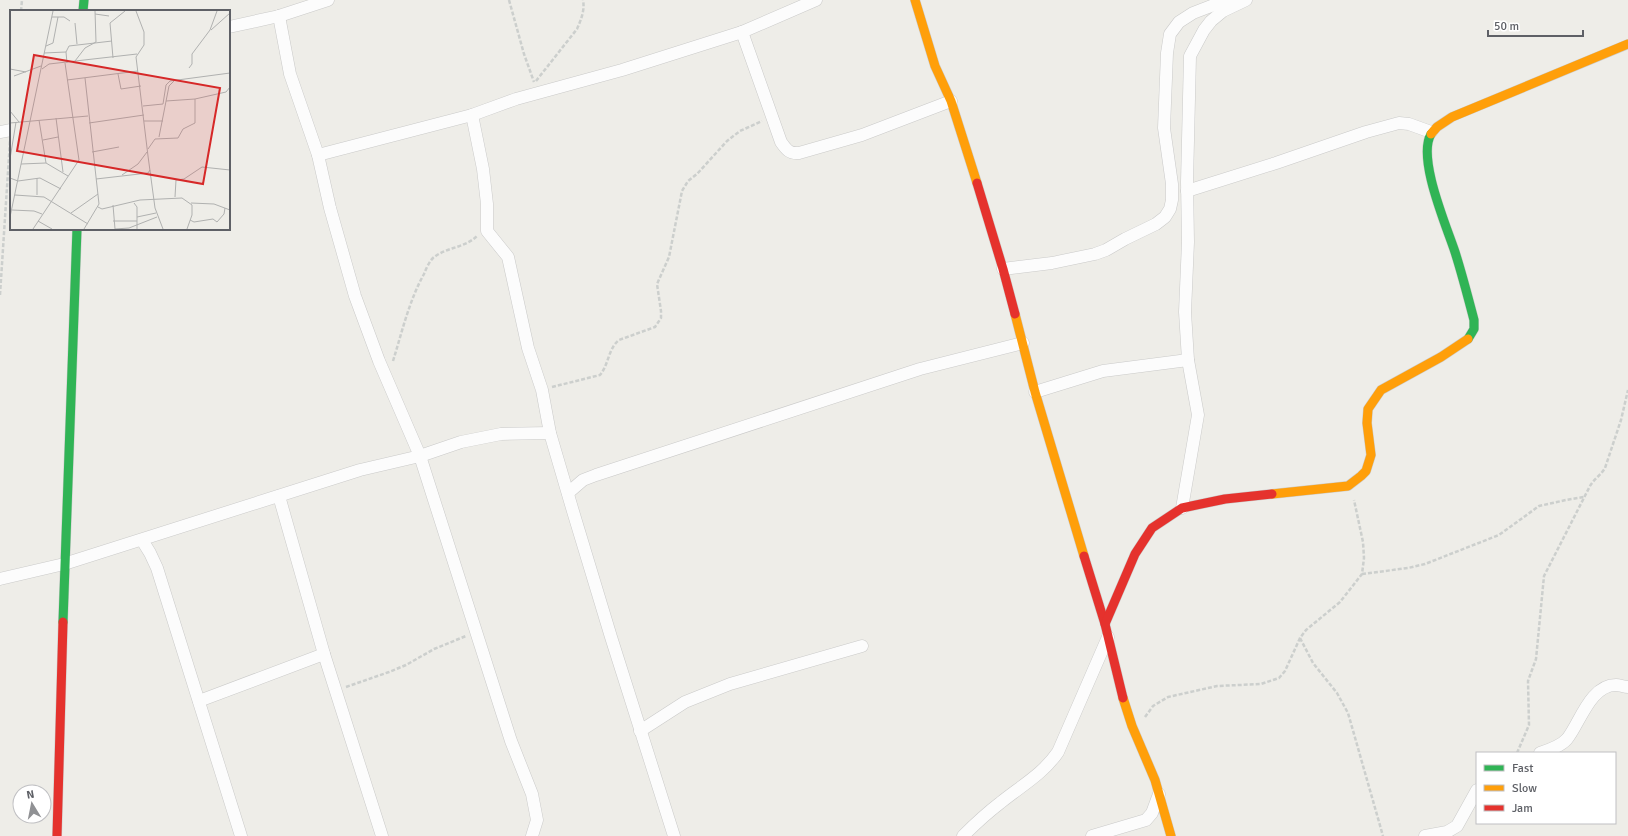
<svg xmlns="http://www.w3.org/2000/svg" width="1628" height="836" font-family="Signika,sans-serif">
<rect width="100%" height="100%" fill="#eeede8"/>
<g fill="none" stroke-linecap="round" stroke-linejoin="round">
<g stroke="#cacac9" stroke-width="13">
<g id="street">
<polyline points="279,16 290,74 318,155 330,208 355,296 379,361 420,456 511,741 532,794 537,820 532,836"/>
<polyline points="229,27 279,16 328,0"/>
<path d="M742,32L781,142C786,149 789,154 799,153L862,135L951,101"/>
<polyline points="472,115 483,169 487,204 487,231 508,257 528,348 542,390 550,433 572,508 611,637 674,836"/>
<polyline points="0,132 11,130"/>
<polyline points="318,155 472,115 516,99 622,70 742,32 816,0"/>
<polyline points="1187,191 1276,163 1366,132 1399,123 1409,124 1431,132"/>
<polyline points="1003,269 1052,263 1095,254 1106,250 1125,239 1156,224 1165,217 1170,209 1172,200 1172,184 1164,128 1167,53 1170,34 1179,22 1193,13 1227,0"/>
<polyline points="1035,392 1103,371 1188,360"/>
<polyline points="568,493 583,480 596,475 920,369 1023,343"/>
<polyline points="279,496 324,654 382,836"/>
<polyline points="1182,508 1198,415 1188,360 1185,312 1188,242 1187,182 1190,56 1204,30 1211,21 1223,11 1246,0"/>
<polyline points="142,540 150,553 157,568 241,836"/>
<polyline points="0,579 64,564 360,470 420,456 461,442 501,434 550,433"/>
<polyline points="199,701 324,654"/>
<polyline points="640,731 685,702 730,684 862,646"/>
<path d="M1540,753C1549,750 1561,746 1567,739C1580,723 1590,685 1616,685C1620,685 1624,687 1628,687"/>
<path d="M963,836C975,824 987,813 1000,803C1021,786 1043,774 1058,752L1108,637"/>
<polyline points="1092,836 1146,820 1152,813 1159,794"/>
<polyline points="1425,836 1447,832 1457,826 1477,790"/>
</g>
</g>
<g stroke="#cbcbca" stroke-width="10">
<g id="fast">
<polyline points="83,11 84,0"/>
<path d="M1431,134C1417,158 1446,225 1455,252C1462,274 1468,297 1474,320V329L1468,339"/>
<polyline points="63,622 77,229"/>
</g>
</g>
<g stroke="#cbcbca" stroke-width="10">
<g id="slow">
<polyline points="915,0 935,66 951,101 977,183"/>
<polyline points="1431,134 1437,127 1452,117 1628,44"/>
<polyline points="1015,314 1035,392 1084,556"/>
<polyline points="1272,494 1348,486 1361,476 1366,471 1371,455 1367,423 1368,409 1381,390 1441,357 1468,339"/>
<polyline points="1123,698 1132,726 1155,780 1171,836"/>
</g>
</g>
<g stroke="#cbcbca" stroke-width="10">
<g id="jam">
<polyline points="977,183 1003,269 1015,314"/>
<polyline points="1084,556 1105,624 1123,698"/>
<polyline points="1105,624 1135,554 1152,528 1182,508 1225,499 1272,494"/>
<polyline points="57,836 63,622"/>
</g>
</g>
<g stroke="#cccfcd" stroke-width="2.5" stroke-dasharray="4 2" stroke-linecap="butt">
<polyline points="509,0 524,54 534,82"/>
<polyline points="21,11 22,0"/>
<path d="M536,81L577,29C581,20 585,10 583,0"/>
<polyline points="0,295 10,141"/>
<path d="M393,361C402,332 409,301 424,274C426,269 429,262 433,258C446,247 465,248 477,236"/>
<path d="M552,387L600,375C609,364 608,349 619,340L655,327L661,318V311L657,284L669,257L682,191L688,181L697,174L727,141L740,131L762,121"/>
<polyline points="1362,574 1408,568 1425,564 1499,535 1539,506 1566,500 1584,497"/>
<polyline points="1300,638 1313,663 1337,693 1348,713 1383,836"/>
<polyline points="346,687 389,672 406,665 434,649 466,636"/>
<polyline points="1145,717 1153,706 1168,697 1217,686 1261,684 1279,678 1285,671 1300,638 1306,630 1340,602 1362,574 1364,558 1363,542 1354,500"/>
<path d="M1517,753L1529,725L1528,681L1536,659L1544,576L1590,486C1594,479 1601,475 1605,468L1621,420L1628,390"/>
</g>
<use href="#street" stroke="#fcfcfc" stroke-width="12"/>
<use href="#fast" stroke="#30b455" stroke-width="9"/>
<use href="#slow" stroke="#ff9f0a" stroke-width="9"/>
<use href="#jam" stroke="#e5322d" stroke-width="9"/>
</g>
<g transform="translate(10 10)">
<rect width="220" height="220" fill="#eeede8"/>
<path fill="none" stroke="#b0b1b0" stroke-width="1" d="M126,1L134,22V35L126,47L138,146L145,198L153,219M85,4L99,6M42,7H54L60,11M65,13L67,34M201,20L220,3M36,36L43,33L48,7M34,43L56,42M103,48L100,13L115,1M65,51L75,38L86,32L85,1M57,53L56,42L59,36L102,31M179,58L182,54V44L200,20L207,1M0,59L16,62M32,59L39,54L127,44M108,64L111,79L131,76M4,66L31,56M57,70L128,61M156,91L185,89M133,96L153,94L156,75L160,71L220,63M0,101L9,112M46,108L53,162M29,110L36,153M134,111H153M0,113L78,106M79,113L134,105M149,127L159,76L164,71M33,130L48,127M138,139L145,129L168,128L173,119L185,113V89L216,82L220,77M82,142L109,137M0,149L6,112M11,154L36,153L58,166M112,165L128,154L137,142M0,168L8,171L30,168L51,179M27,168V185M86,169L138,163L140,160M5,185L34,187L78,214M165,187L166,170L174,169L192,157L220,160M124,193L127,197V219M181,193L204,194L220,200M103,195L105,219L119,218L147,207M88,197L92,199L130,190L172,188L182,195V205L177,219M2,200L24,201L32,204M61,203L88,184M0,207L43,1M127,207L146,203M180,210L184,212L203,209L207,212L214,204L215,198M28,211L42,219M103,211H127M23,219L69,150L55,53M74,219L89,194L75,68"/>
<path fill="#d62828" fill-opacity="0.15" stroke="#d62828" stroke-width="2" d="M24,45L210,78L193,174L7,141Z"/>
<rect width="220" height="220" fill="none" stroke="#5e6066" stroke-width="2"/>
</g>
<rect x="1476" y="752" width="140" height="72" fill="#ffffff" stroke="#bfbfc2"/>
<rect x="1484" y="765" width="20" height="6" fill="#30b455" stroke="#bfbfc2"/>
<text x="1512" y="772" font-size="12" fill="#5e6066">Fast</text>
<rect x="1484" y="785" width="20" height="6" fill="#ff9f0a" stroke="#bfbfc2"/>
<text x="1512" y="792" font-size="12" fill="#5e6066">Slow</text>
<rect x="1484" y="805" width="20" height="6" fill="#e5322d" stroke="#bfbfc2"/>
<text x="1512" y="812" font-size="12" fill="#5e6066">Jam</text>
<g transform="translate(32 804) rotate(350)"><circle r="19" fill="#ffffff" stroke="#bfbfc2"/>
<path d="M0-3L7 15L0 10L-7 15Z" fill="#909194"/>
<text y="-6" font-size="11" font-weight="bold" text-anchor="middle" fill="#5e6066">N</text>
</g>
<path d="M1488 30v6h95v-6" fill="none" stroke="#5e6066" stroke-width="2"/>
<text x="1494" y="30" font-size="12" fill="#5e6066" stroke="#ffffff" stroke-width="3" paint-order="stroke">50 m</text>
</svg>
